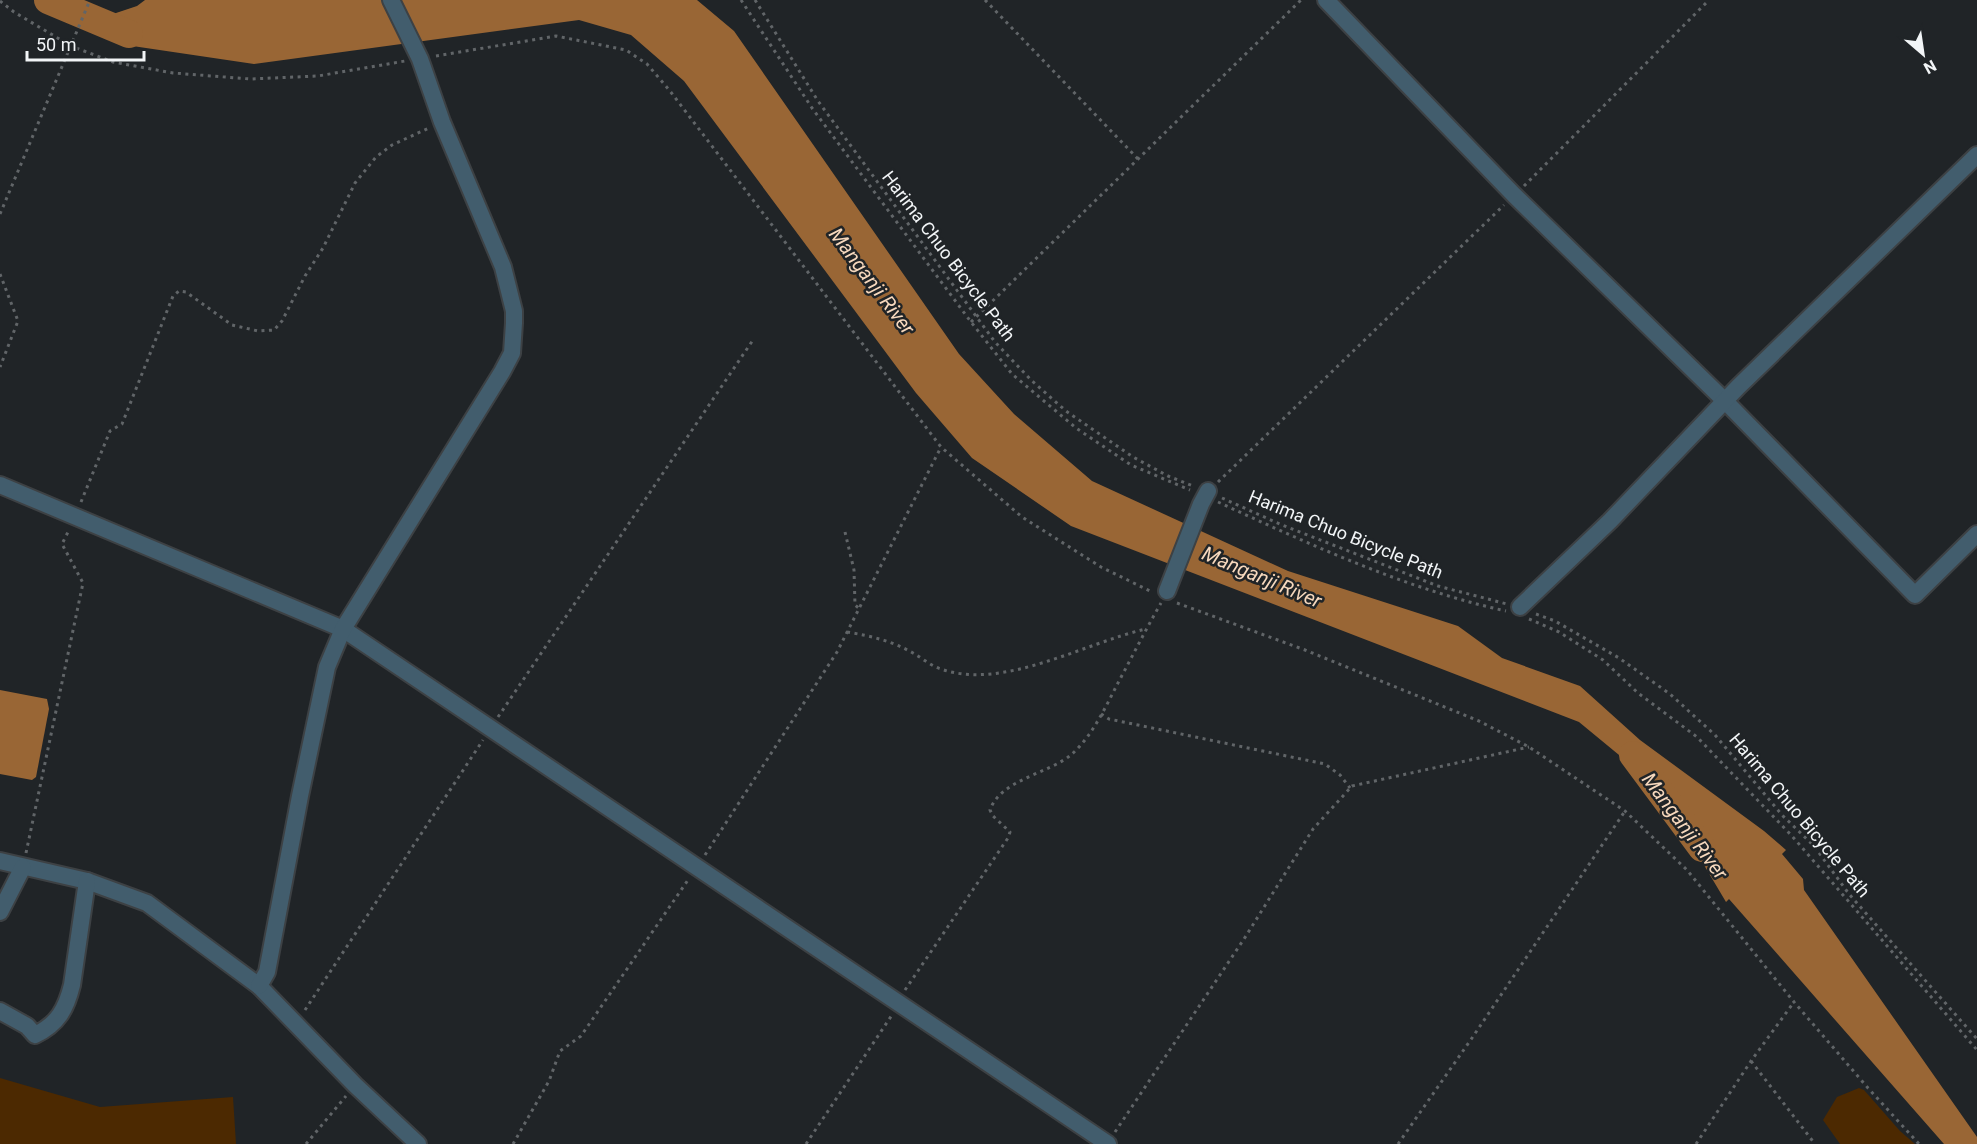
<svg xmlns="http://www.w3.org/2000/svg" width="1977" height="1144" font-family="Roboto,sans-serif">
<rect width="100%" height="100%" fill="#202427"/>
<g fill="#4c2901">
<polygon points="0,1078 100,1107 233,1097 236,1144 0,1144"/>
<polygon points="1859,1088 1864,1090 1900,1131 1915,1144 1840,1144 1823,1120 1837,1097"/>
</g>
<g fill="#996635">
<polygon points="145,0 697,0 734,31 959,354 1014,414 1092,481 1288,571 1458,626 1502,658 1580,686 1640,740 1764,831 1786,850 1782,854 1803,879 1804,890 1977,1137 1977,1144 1944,1144 1729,899 1726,902 1701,860 1670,797 1579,722 1071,526 972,458 916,393 684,81 631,35 579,20 254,64 119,44 90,32 95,20 137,6"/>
<polygon points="0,690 47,699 49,709 36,777 32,780 0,774"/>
</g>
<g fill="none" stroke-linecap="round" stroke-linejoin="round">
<g stroke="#996635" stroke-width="28">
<polyline points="48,0 129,34"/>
<polyline points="1633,755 1702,848"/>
</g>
<g stroke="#3d4144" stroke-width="20">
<g id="minor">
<polyline points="1326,0 1514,195 1725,401 1915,595 1977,534"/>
<polyline points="0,485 343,629 1108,1144"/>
<polyline points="1167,591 1201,504 1208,491"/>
<polyline points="1520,607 1610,521 1738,387 1977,155"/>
<polyline points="0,861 87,881 147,903 259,986 355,1085 418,1144"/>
<polyline points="0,912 23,867"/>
<polyline points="259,986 267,972 300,796 327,667 343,629 502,372 512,353 514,323 514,311 503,267 442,122 420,59 391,0"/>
<path d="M0,1011L27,1026L35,1035C58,1024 66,1009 72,985L87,881"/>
</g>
</g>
<g stroke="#616568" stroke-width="3" stroke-dasharray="3 4.5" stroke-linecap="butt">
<polyline points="741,0 812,108 971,322 1012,374 1076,428 1131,465 1190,490"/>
<polyline points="755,0 818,101 995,342 1031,380 1066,411 1133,457 1168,476 1193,486"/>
<polyline points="985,0 1139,160"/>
<polyline points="0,1 14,12 71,46 113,62 173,73 250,79 318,76 405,61"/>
<polyline points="436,56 556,36 626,50 647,64 670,91 941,447 1022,517 1101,567 1152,592"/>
<polyline points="1524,186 1709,0"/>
<polyline points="0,214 90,0"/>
<polyline points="0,274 18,321 0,367"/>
<polyline points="971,322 1301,0"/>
<polyline points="1218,482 1504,205"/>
<polyline points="1222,498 1282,525 1438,586 1507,604"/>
<polyline points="81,502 110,431 122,424 173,296 179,291 186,292 232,325 258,331 274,330 282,321 305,276 323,248 355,183 376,157 392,145 429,128"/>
<path d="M1218,502C1311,545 1406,589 1506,611"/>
<polyline points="845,532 854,570 855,605 860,609"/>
<polyline points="1177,603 1305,650 1479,721 1529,747 1625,811 1687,870 1794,1002 1868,1088 1919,1144"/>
<polyline points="1536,614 1555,621 1619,658 1670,694 1715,735 1782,815 1814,846 1849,894 1977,1039"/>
<polyline points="1529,619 1559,632 1603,660 1638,693 1697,737 1792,836 1977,1050"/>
<path d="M847,632C871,636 892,641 913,653C922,658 931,666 941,669C1003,691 1084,643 1146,629"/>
<polyline points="1101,714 1109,719 1325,764 1340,775 1350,788"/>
<polyline points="498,717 753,340"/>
<polyline points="26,853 83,583 62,544 69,530"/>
<polyline points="705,855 837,652 941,447"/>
<path d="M905,990L1008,838L1010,832L993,816L990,810C1001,779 1049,774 1072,754C1093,735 1106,706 1119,681C1133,655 1146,629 1161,603"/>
<polyline points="305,1010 483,740"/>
<polyline points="1751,1061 1815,1144"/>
<polyline points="1115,1132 1244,939 1313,829 1352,786 1529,747"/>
<polyline points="306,1144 346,1096"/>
<polyline points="513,1144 549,1081 560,1051 581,1036 688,880"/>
<polyline points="806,1144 892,1015"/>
<polyline points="1398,1144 1472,1038 1625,811"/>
<polyline points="1696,1144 1751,1061 1794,1002"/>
</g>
<use href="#minor" stroke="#425d6d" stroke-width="16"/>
</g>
<g text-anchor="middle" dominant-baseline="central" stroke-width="5" stroke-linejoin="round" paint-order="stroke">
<g font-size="18" fill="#f2f5f7" stroke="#202427">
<text transform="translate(949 256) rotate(53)">Harima Chuo Bicycle Path</text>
<text transform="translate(1346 534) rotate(22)">Harima Chuo Bicycle Path</text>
<text transform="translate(1800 815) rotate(50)">Harima Chuo Bicycle Path</text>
</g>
<g font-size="20" font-style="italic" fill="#f6d8bd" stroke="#202427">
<text transform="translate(872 281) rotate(53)">Manganji River</text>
<text transform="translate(1262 577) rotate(23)">Manganji River</text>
<text transform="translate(1685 826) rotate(53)">Manganji River</text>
</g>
</g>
<g transform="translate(1923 54) rotate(151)" stroke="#202427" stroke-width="4.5" paint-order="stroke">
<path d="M0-4.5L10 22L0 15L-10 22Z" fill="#f2f5f7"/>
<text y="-9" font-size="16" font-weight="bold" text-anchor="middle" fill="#f2f5f7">N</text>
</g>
<path d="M27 51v9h117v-9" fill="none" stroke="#f2f5f7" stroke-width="3"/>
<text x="36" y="51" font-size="18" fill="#f2f5f7" stroke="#202427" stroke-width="4.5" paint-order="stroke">50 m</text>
</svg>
